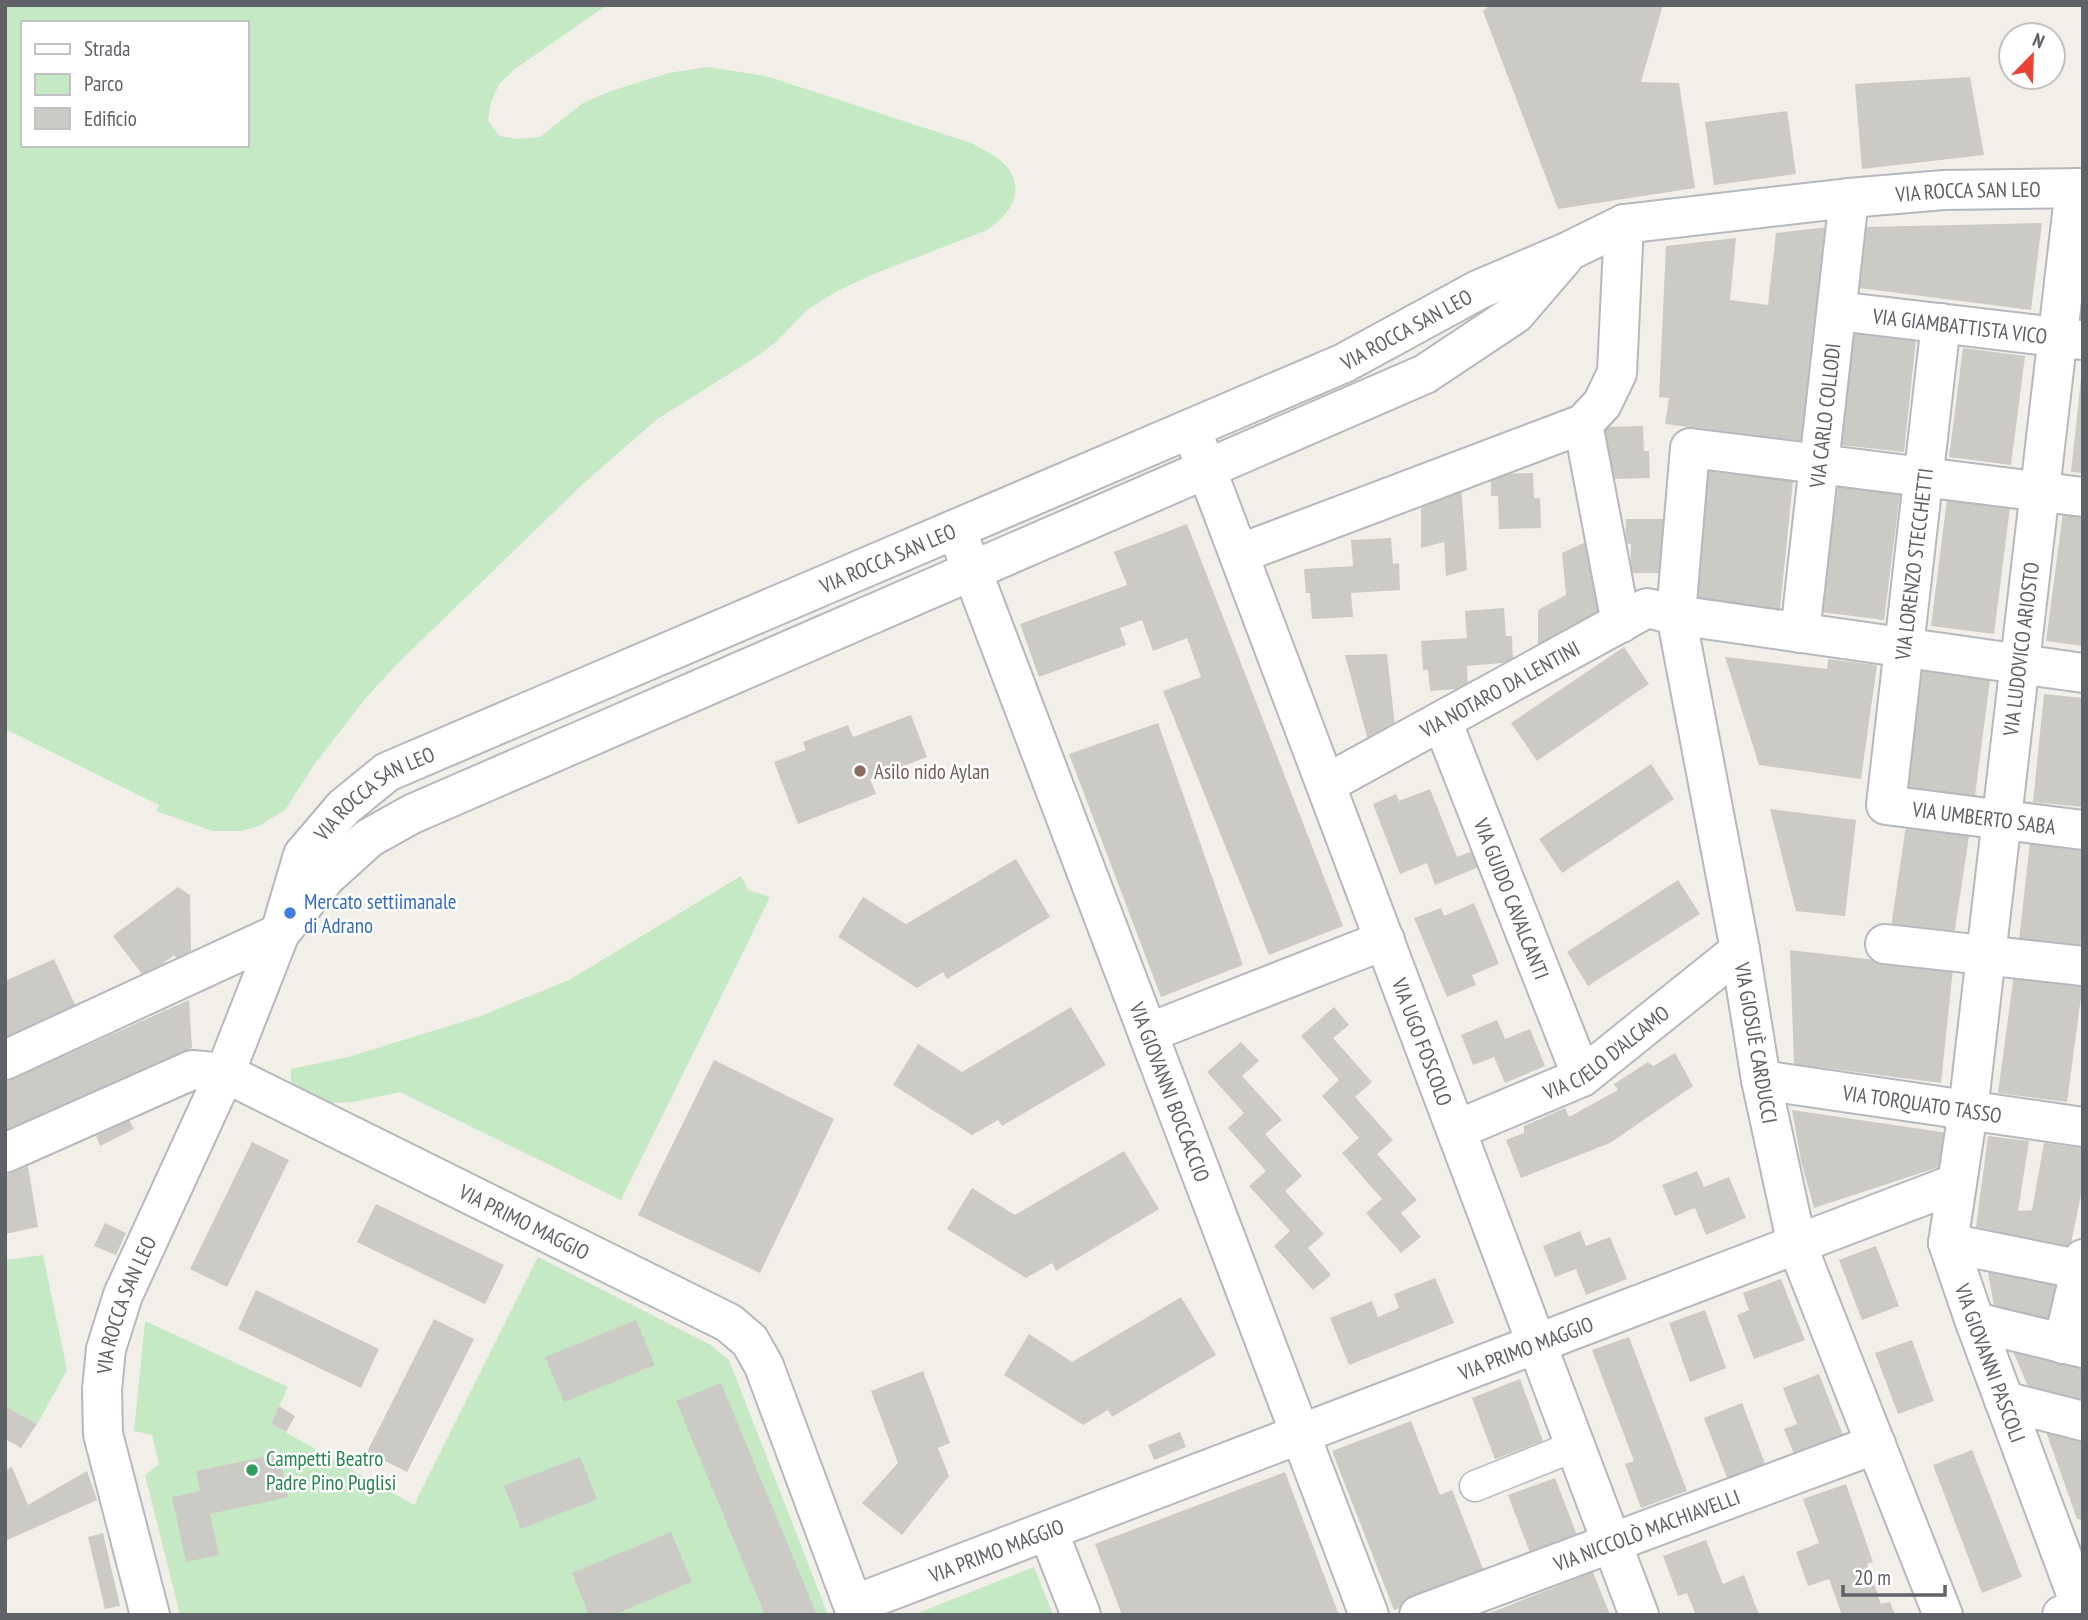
<svg xmlns="http://www.w3.org/2000/svg" width="2088" height="1620" font-family="'PT Sans Narrow',sans-serif">
<rect width="100%" height="100%" fill="#f1efe8"/>
<g fill="#c5e8c5" fill-rule="evenodd">
<path d="M5,5H607L515,69L499,84L491,102L488,120L499,136L517,139L540,137L583,103L614,90L669,73L707,67L766,76L971,143C979,147 988,152 996,157C1029,181 1016,211 987,230L874,274L837,291L807,310L776,342L756,357L656,420L584,483L398,663L365,699L314,765L285,810L259,826L242,831H213L156,811L159,805L5,729ZM23,23H247V145H23Z"/>
<polygon points="741,876 748,890 770,897 621,1200 400,1092 353,1102 331,1103 291,1087 291,1069 348,1057 478,1017 569,980"/>
<polygon points="43,1255 67,1370 37,1424 5,1406 5,1260"/>
<polygon points="538,1257 711,1345 729,1360 828,1615 180,1615 145,1475 159,1464 152,1435 134,1431 145,1321 288,1387 271,1424 414,1505"/>
<polygon points="1034,1567 1053,1615 913,1615"/>
</g>
<g fill="#cccac5">
<polygon points="1490,5 1663,5 1641,82 1679,83 1695,188 1558,209 1483,11"/>
<polygon points="1970,77 1984,155 1862,169 1855,84"/>
<polygon points="1787,111 1796,174 1714,185 1705,122"/>
<polygon points="2042,223 2031,310 1859,288 1866,227"/>
<polygon points="1828,227 1801,441 1665,424 1669,398 1659,397 1666,246 1736,238 1730,300 1768,305 1776,233"/>
<polygon points="1854,332 1916,339 1904,452 1841,445"/>
<polygon points="1963,348 2025,356 2011,465 1949,457"/>
<polygon points="2081,379 2083,379 2083,473 2071,472"/>
<polygon points="1643,426 1644,451 1649,451 1650,478 1611,479 1610,454 1606,454 1605,427"/>
<polygon points="1703,471 1793,481 1780,609 1690,599"/>
<polygon points="1533,473 1534,498 1540,498 1541,528 1499,529 1498,496 1491,496 1491,474"/>
<polygon points="1461,484 1467,570 1446,576 1444,542 1421,548 1421,508"/>
<polygon points="1838,486 1900,494 1884,620 1821,612"/>
<polygon points="1947,499 2010,507 1994,634 1931,626"/>
<polygon points="2063,512 2083,515 2083,646 2046,641"/>
<polygon points="1626,519 1665,519 1668,573 1630,573 1631,544 1625,543"/>
<polygon points="1187,524 1343,926 1269,955 1163,691 1201,677 1187,638 1153,651 1142,620 1120,628 1126,645 1039,677 1020,624 1127,585 1114,552"/>
<polygon points="1391,538 1393,564 1399,563 1400,590 1351,593 1353,617 1312,619 1310,593 1306,593 1304,569 1353,566 1351,540"/>
<polygon points="1592,539 1601,617 1538,651 1538,610 1566,595 1562,553"/>
<polygon points="1504,608 1506,636 1512,636 1513,662 1467,666 1468,688 1430,691 1428,670 1423,670 1421,641 1467,638 1465,611"/>
<polygon points="1624,647 1649,684 1537,761 1511,723"/>
<polygon points="1387,654 1395,727 1369,744 1345,655"/>
<polygon points="1725,657 1827,669 1828,659 1877,665 1861,779 1759,765"/>
<polygon points="1922,670 1990,680 1975,796 1907,787"/>
<polygon points="2044,694 2083,698 2083,807 2033,802"/>
<polygon points="911,715 927,757 870,779 876,794 798,824 774,762 806,750 803,742 848,725 853,737"/>
<polygon points="1158,723 1243,965 1161,997 1069,754"/>
<polygon points="1651,764 1674,799 1562,873 1539,839"/>
<polygon points="1430,789 1457,857 1475,850 1481,866 1435,885 1427,863 1400,874 1373,804 1396,794 1399,801"/>
<polygon points="1770,809 1856,820 1845,916 1796,911"/>
<polygon points="1906,826 1969,836 1954,936 1891,927"/>
<polygon points="2030,842 2083,848 2083,927 2080,947 2019,940"/>
<polygon points="1016,859 1050,917 947,979 943,972 917,988 838,937 863,897 906,924"/>
<polygon points="1678,880 1700,914 1588,986 1567,952"/>
<polygon points="178,887 190,895 191,952 180,962 174,955 145,978 113,936"/>
<polygon points="1474,903 1499,964 1472,975 1476,985 1447,997 1414,918 1441,908 1444,916"/>
<polygon points="1790,950 1953,969 1941,1083 1794,1064"/>
<polygon points="54,959 77,1009 5,1041 5,981"/>
<polygon points="2014,974 2083,982 2067,1102 1998,1093"/>
<polygon points="189,1000 192,1048 5,1134 5,1082"/>
<polygon points="1071,1007 1106,1065 1002,1126 998,1120 972,1135 893,1085 918,1044 962,1072"/>
<polygon points="1334,1007 1349,1025 1333,1038 1372,1082 1355,1097 1393,1140 1377,1154 1417,1200 1401,1213 1421,1237 1401,1253 1366,1213 1382,1199 1342,1153 1359,1138 1322,1096 1339,1080 1301,1036"/>
<polygon points="1497,1020 1505,1039 1530,1029 1545,1066 1505,1083 1494,1057 1473,1065 1461,1035"/>
<polygon points="1241,1042 1259,1061 1242,1076 1282,1120 1265,1134 1302,1176 1285,1191 1324,1234 1308,1248 1331,1275 1313,1290 1274,1246 1290,1231 1249,1186 1266,1171 1228,1128 1244,1113 1207,1072"/>
<polygon points="1675,1053 1693,1086 1610,1143 1521,1178 1506,1140 1524,1133 1524,1126 1565,1108 1569,1117 1618,1090 1614,1084 1648,1062 1653,1066"/>
<polygon points="714,1060 834,1119 760,1273 638,1215"/>
<polygon points="1792,1110 1948,1133 1945,1165 1814,1208 1801,1161"/>
<polygon points="129,1120 134,1129 100,1146 96,1136"/>
<polygon points="1988,1136 2029,1141 2018,1211 2032,1210 2044,1143 2083,1148 2083,1185 2069,1253 1975,1235"/>
<polygon points="252,1142 289,1160 227,1287 190,1269"/>
<polygon points="1124,1151 1159,1209 1056,1271 1052,1263 1026,1278 947,1229 972,1188 1015,1215"/>
<polygon points="28,1166 38,1227 5,1234 5,1176"/>
<polygon points="1697,1171 1704,1187 1729,1177 1746,1218 1706,1235 1695,1208 1675,1216 1662,1185"/>
<polygon points="376,1204 504,1265 485,1304 357,1242"/>
<polygon points="105,1223 126,1233 116,1255 94,1246"/>
<polygon points="1580,1231 1586,1246 1610,1237 1627,1279 1586,1295 1576,1269 1555,1277 1543,1246"/>
<polygon points="1876,1246 1899,1306 1862,1320 1839,1260"/>
<polygon points="1987,1267 2063,1283 2052,1326 1995,1312"/>
<polygon points="1435,1278 1454,1323 1349,1365 1330,1318 1372,1301 1378,1317 1399,1308 1394,1294"/>
<polygon points="1781,1279 1805,1340 1754,1359 1737,1315 1749,1310 1743,1293"/>
<polygon points="256,1290 379,1349 361,1388 238,1329"/>
<polygon points="1181,1297 1216,1355 1112,1417 1108,1410 1083,1425 1004,1375 1029,1334 1072,1362"/>
<polygon points="1705,1310 1726,1368 1690,1382 1669,1323"/>
<polygon points="434,1319 474,1339 407,1472 367,1452"/>
<polygon points="636,1320 655,1365 564,1402 545,1357"/>
<polygon points="1629,1337 1687,1491 1641,1508 1625,1464 1634,1461 1592,1350"/>
<polygon points="1912,1340 1934,1401 1898,1414 1875,1353"/>
<polygon points="2010,1344 2083,1365 2083,1406 2029,1389"/>
<polygon points="923,1371 950,1443 938,1448 949,1476 902,1535 862,1503 898,1463 871,1391"/>
<polygon points="1819,1374 1843,1435 1794,1454 1784,1429 1797,1424 1783,1388"/>
<polygon points="1520,1379 1543,1441 1495,1459 1472,1398"/>
<polygon points="721,1383 817,1615 765,1615 676,1401"/>
<polygon points="1742,1403 1766,1466 1728,1480 1704,1418"/>
<polygon points="5,1406 37,1424 21,1448 5,1439"/>
<polygon points="279,1406 295,1416 286,1432 271,1424"/>
<polygon points="1411,1421 1440,1495 1452,1490 1485,1574 1394,1610 1332,1451"/>
<polygon points="2044,1426 2083,1435 2083,1520 2077,1519"/>
<polygon points="1180,1432 1186,1447 1154,1460 1148,1445"/>
<polygon points="1972,1450 2022,1577 1982,1593 1933,1465"/>
<polygon points="279,1454 288,1497 210,1514 219,1555 186,1562 172,1497 200,1491 196,1471"/>
<polygon points="580,1457 597,1499 521,1529 504,1486"/>
<polygon points="12,1467 28,1505 87,1471 97,1500 5,1541 5,1470"/>
<polygon points="1285,1472 1339,1615 1122,1615 1095,1544"/>
<polygon points="1555,1478 1577,1535 1530,1553 1508,1495"/>
<polygon points="1846,1484 1873,1562 1867,1564 1881,1604 1890,1602 1895,1615 1842,1615 1829,1579 1808,1586 1796,1552 1819,1543 1803,1499"/>
<polygon points="671,1532 692,1582 613,1615 589,1615 572,1573"/>
<polygon points="103,1533 120,1606 105,1609 88,1537"/>
<polygon points="1706,1540 1723,1584 1744,1575 1759,1615 1696,1615 1687,1593 1678,1596 1663,1556"/>
<polygon points="1593,1572 1610,1615 1485,1615"/>
</g>
<g fill="none" stroke-linecap="round" stroke-linejoin="round">
<g stroke="#b5b8bc" stroke-width="33">
<polyline id="pedestrian" points="1475,1486 1575,1446"/>
</g>
<g stroke="#b5b8bc" stroke-width="42">
<g id="minor">
<path id="s1" d="M2075,188L1968,1111L1948,1243L1975,1322L2081,1607"/>
<path id="s2" d="M1837,311L2081,340"/>
<path id="s3" d="M1941,323L1886,805L2083,830"/>
<polyline points="1583,424 1621,623"/>
<path id="s4" d="M1197,444L1639,1615"/>
<path id="s5" d="M963,547L1369,1615"/>
<polyline points="1239,554 1583,424 1602,404 1617,373 1624,224"/>
<path id="s6" d="M1800,633L1849,198"/>
<path id="s7" d="M1442,721L1582,1077"/>
<path id="s8" d="M1326,784L1647,608L1676,615L2083,673"/>
<polyline points="1885,944 2083,966"/>
<polyline points="1148,1033 1385,940"/>
<polyline points="5,1060 280,933 326,877 369,838 412,814 1425,374 1515,314 1564,257"/>
<path id="s9" d="M1761,1080L2083,1127"/>
<path id="s10" d="M1456,1130L1582,1077L1740,950"/>
<path id="s11" d="M5,1153L192,1070L225,1073L729,1323L750,1341L764,1366L853,1605L1957,1183"/>
<polyline points="1948,1243 2083,1270"/>
<polyline points="1975,1322 2083,1348"/>
<polyline points="2063,1344 2083,1259"/>
<polyline points="2004,1401 2083,1421"/>
<polyline points="1048,1531 1081,1615"/>
<path id="s12" d="M150,1615L103,1434L102,1389L106,1349L123,1295L225,1073L280,933L303,855L344,807L387,772L1344,363L1478,290L1567,252L1624,224L1849,198L1944,190L2083,188"/>
<path id="s13" d="M1419,1615L1876,1444"/>
<polyline points="1943,1615 1797,1245 1761,1080 1740,950 1676,615 1690,448 2083,497"/>
</g>
</g>
<g stroke="#b6babf" stroke-width="42">
<polyline id="secondary" points="2062,1615 2083,1607"/>
</g>
<use href="#pedestrian" stroke="#fff" stroke-width="30"/>
<use href="#minor" stroke="#fff" stroke-width="38"/>
<use href="#secondary" stroke="#fff" stroke-width="38"/>
</g>
<circle fill="#8d6e63" stroke="#fff" stroke-width="2.5" cx="860" cy="771" r="7"/>
<circle fill="#3f7fe0" stroke="#fff" stroke-width="2.5" cx="290" cy="913" r="7"/>
<circle fill="#2e9e5b" stroke="#fff" stroke-width="2.5" cx="252" cy="1470" r="7"/>
<g text-anchor="middle" dominant-baseline="central" stroke-width="5" stroke-linejoin="round" paint-order="stroke">
<g font-size="21" fill="#5f6368" stroke="#fff">
<text stroke="none"><textPath href="#s12" startOffset="2623">VIA ROCCA SAN LEO</textPath></text>
<text stroke="none"><textPath href="#s2" startOffset="124">VIA GIAMBATTISTA VICO</textPath></text>
<text stroke="none"><textPath href="#s12" startOffset="2035">VIA ROCCA SAN LEO</textPath></text>
<text stroke="none"><textPath href="#s6" startOffset="219">VIA CARLO COLLODI</textPath></text>
<text stroke="none"><textPath href="#s12" startOffset="1468">VIA ROCCA SAN LEO</textPath></text>
<text transform="translate(1914 564) rotate(-83)">VIA LORENZO STECCHETTI</text>
<text transform="translate(2021 649) rotate(-83)">VIA LUDOVICO ARIOSTO</text>
<text stroke="none"><textPath href="#s8" startOffset="198">VIA NOTARO DA LENTINI</textPath></text>
<text stroke="none"><textPath href="#s12" startOffset="901">VIA ROCCA SAN LEO</textPath></text>
<text stroke="none"><textPath href="#s3" startOffset="584">VIA UMBERTO SABA</textPath></text>
<text stroke="none"><textPath href="#s7" startOffset="191">VIA GUIDO CAVALCANTI</textPath></text>
<text stroke="none"><textPath href="#s4" startOffset="639">VIA UGO FOSCOLO</textPath></text>
<text transform="translate(1756 1043) rotate(80)">VIA GIOSUÈ CARDUCCI</text>
<text stroke="none"><textPath href="#s10" startOffset="170">VIA CIELO D'ALCAMO</textPath></text>
<text stroke="none"><textPath href="#s5" startOffset="583">VIA GIOVANNI BOCCACCIO</textPath></text>
<text stroke="none"><textPath href="#s9" startOffset="163">VIA TORQUATO TASSO</textPath></text>
<text stroke="none"><textPath href="#s11" startOffset="572">VIA PRIMO MAGGIO</textPath></text>
<text stroke="none"><textPath href="#s12" startOffset="320">VIA ROCCA SAN LEO</textPath></text>
<text stroke="none"><textPath href="#s11" startOffset="1832">VIA PRIMO MAGGIO</textPath></text>
<text stroke="none"><textPath href="#s1" startOffset="1190">VIA GIOVANNI PASCOLI</textPath></text>
<text stroke="none"><textPath href="#s13" startOffset="243">VIA NICCOLÒ MACHIAVELLI</textPath></text>
<text stroke="none"><textPath href="#s11" startOffset="1265">VIA PRIMO MAGGIO</textPath></text>
</g>
<g font-size="21" fill="#785e54" stroke="#fff" text-anchor="start">
<text x="874" y="771">Asilo nido Aylan</text>
</g>
<g font-size="21" fill="#366cbe" stroke="#fff" text-anchor="start">
<text x="304" y="901">Mercato settiimanale<tspan x="304" dy="24">di Adrano</tspan></text>
</g>
<g font-size="21" fill="#27864d" stroke="#fff" text-anchor="start">
<text x="266" y="1458">Campetti Beatro<tspan x="266" dy="24">Padre Pino Puglisi</tspan></text>
</g>
</g>
<rect width="2088" height="1620" fill="none" stroke="#5f6368" stroke-width="14"/>
<rect x="21" y="21" width="228" height="126" fill="#ffffff" stroke="#bfc1c3" stroke-width="2"/>
<rect x="35" y="44" width="35" height="10" fill="#ffffff" stroke="#bfc1c3" stroke-width="2"/>
<text x="84" y="56" font-size="21" fill="#5f6368">Strada</text>
<rect x="35" y="74" width="35" height="21" fill="#c5e8c5" stroke="#bfc1c3" stroke-width="2"/>
<text x="84" y="91" font-size="21" fill="#5f6368">Parco</text>
<rect x="35" y="108" width="35" height="21" fill="#cccac5" stroke="#bfc1c3" stroke-width="2"/>
<text x="84" y="126" font-size="21" fill="#5f6368">Edificio</text>
<g transform="translate(2032 56) rotate(23)"><circle r="33" fill="#ffffff" stroke="#bfc1c3" stroke-width="2"/>
<path d="M0-5L12 26L0 18L-12 26Z" fill="#ea4335"/>
<text y="-10" font-size="19" font-weight="bold" text-anchor="middle" fill="#5f6368">N</text>
</g>
<path d="M1843 1585v10h102v-10" fill="none" stroke="#5f6368" stroke-width="3.5"/>
<text x="1854" y="1585" font-size="21" fill="#5f6368" stroke="#ffffff" stroke-width="5" paint-order="stroke">20 m</text>
</svg>
